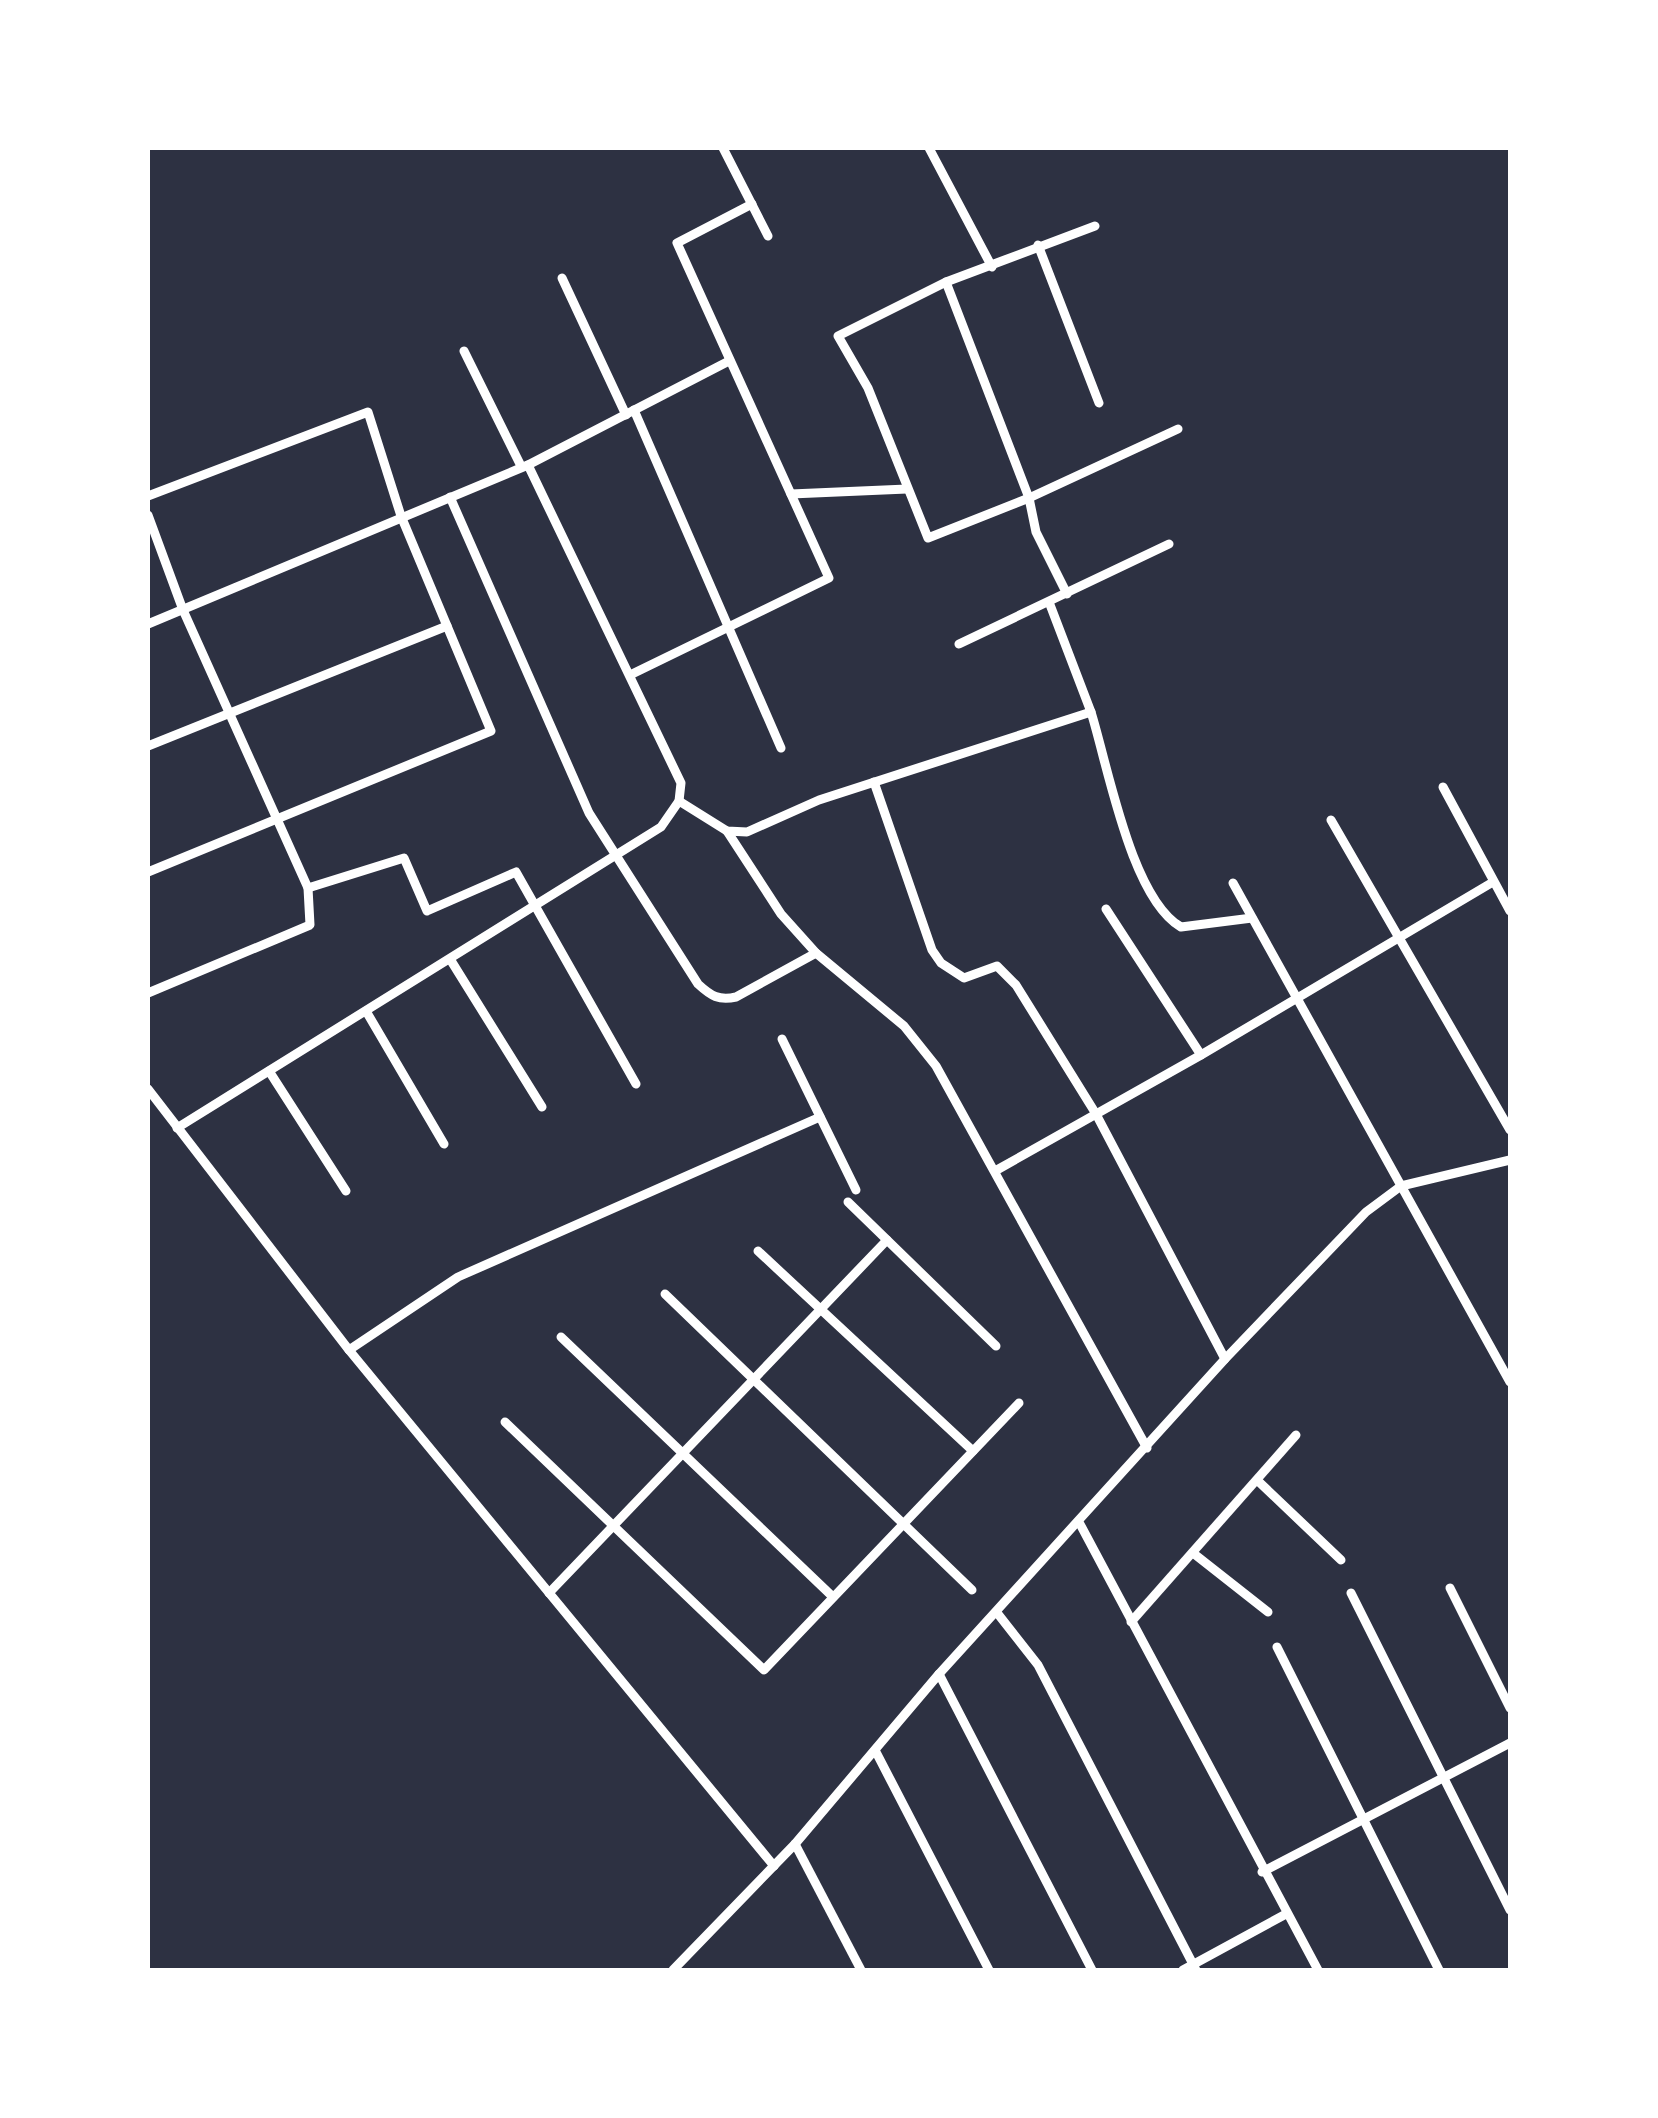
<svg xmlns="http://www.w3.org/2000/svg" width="1658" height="2118" font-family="Helvetica,sans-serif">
<rect width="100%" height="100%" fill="#2d3142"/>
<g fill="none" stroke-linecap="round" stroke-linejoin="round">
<g stroke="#fff" stroke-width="9">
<polyline points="723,148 768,236"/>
<polyline points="929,148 992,267"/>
<polyline points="1095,226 946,282 838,336 868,388 928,538 1029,498 1178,429"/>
<polyline points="1038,245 1099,403"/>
<polyline points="562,278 626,415"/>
<polyline points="946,282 1029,498 1036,532 1067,594"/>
<polyline points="464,351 521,466"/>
<polyline points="634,410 781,748"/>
<polyline points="791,494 907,489"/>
<polyline points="148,496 368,412 401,516 491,731 148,872"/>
<path d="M450,497L589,813L698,984C711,996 719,1001 736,997L816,953"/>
<polyline points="148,515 183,610 308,888 310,925 148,993"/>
<polyline points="148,624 528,465 729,361"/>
<polyline points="959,644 1169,544"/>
<polyline points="630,675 829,578 677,243 752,204"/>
<path d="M1091,712C1108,766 1131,898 1181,927L1252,918"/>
<polyline points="148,746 447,626"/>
<polyline points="874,782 932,950 941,963 964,978 997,966 1016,985 1096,1114 1225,1359"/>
<polyline points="1443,787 1510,911"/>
<polyline points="679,801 727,831 747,832 819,800 1091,712 1049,602"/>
<polyline points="1331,820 1510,1130"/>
<polyline points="727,831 781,914 816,953 904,1026 936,1066 1147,1448"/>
<polyline points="1233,883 1510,1382"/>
<polyline points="308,888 404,858 427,911 516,872 636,1084"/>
<polyline points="1106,909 1201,1055"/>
<polyline points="450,959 542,1107"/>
<polyline points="366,1011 444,1144"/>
<polyline points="782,1039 856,1190"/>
<polyline points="269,1071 346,1191"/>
<polyline points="148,1089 349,1350 774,1866"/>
<polyline points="177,1128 661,827 679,801 681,783 528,465"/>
<polyline points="995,1171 1201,1055 1493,882"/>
<polyline points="848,1202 996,1346"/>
<polyline points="758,1251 973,1451"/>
<polyline points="665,1294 972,1590"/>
<polyline points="561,1337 833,1597"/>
<polyline points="349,1350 458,1277 820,1117"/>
<polyline points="505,1422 764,1670 1019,1403"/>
<polyline points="1257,1480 1341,1560"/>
<polyline points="1080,1524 1318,1970"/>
<polyline points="1193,1553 1268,1612"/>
<polyline points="1450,1588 1510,1708"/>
<polyline points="549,1593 887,1240"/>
<polyline points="1351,1593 1510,1910"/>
<polyline points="998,1614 1038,1665 1196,1970"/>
<polyline points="1131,1622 1296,1435"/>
<polyline points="1277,1647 1439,1970"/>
<polyline points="939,1674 1092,1970"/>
<polyline points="876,1752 989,1970"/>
<polyline points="795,1844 861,1970"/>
<polyline points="1262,1872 1510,1743"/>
<polyline points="673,1970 795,1844 939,1674 1225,1359 1366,1212 1401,1186 1510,1160"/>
<polyline points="1183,1970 1286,1914"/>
</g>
</g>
<rect width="1658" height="2118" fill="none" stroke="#ffffff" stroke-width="300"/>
</svg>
